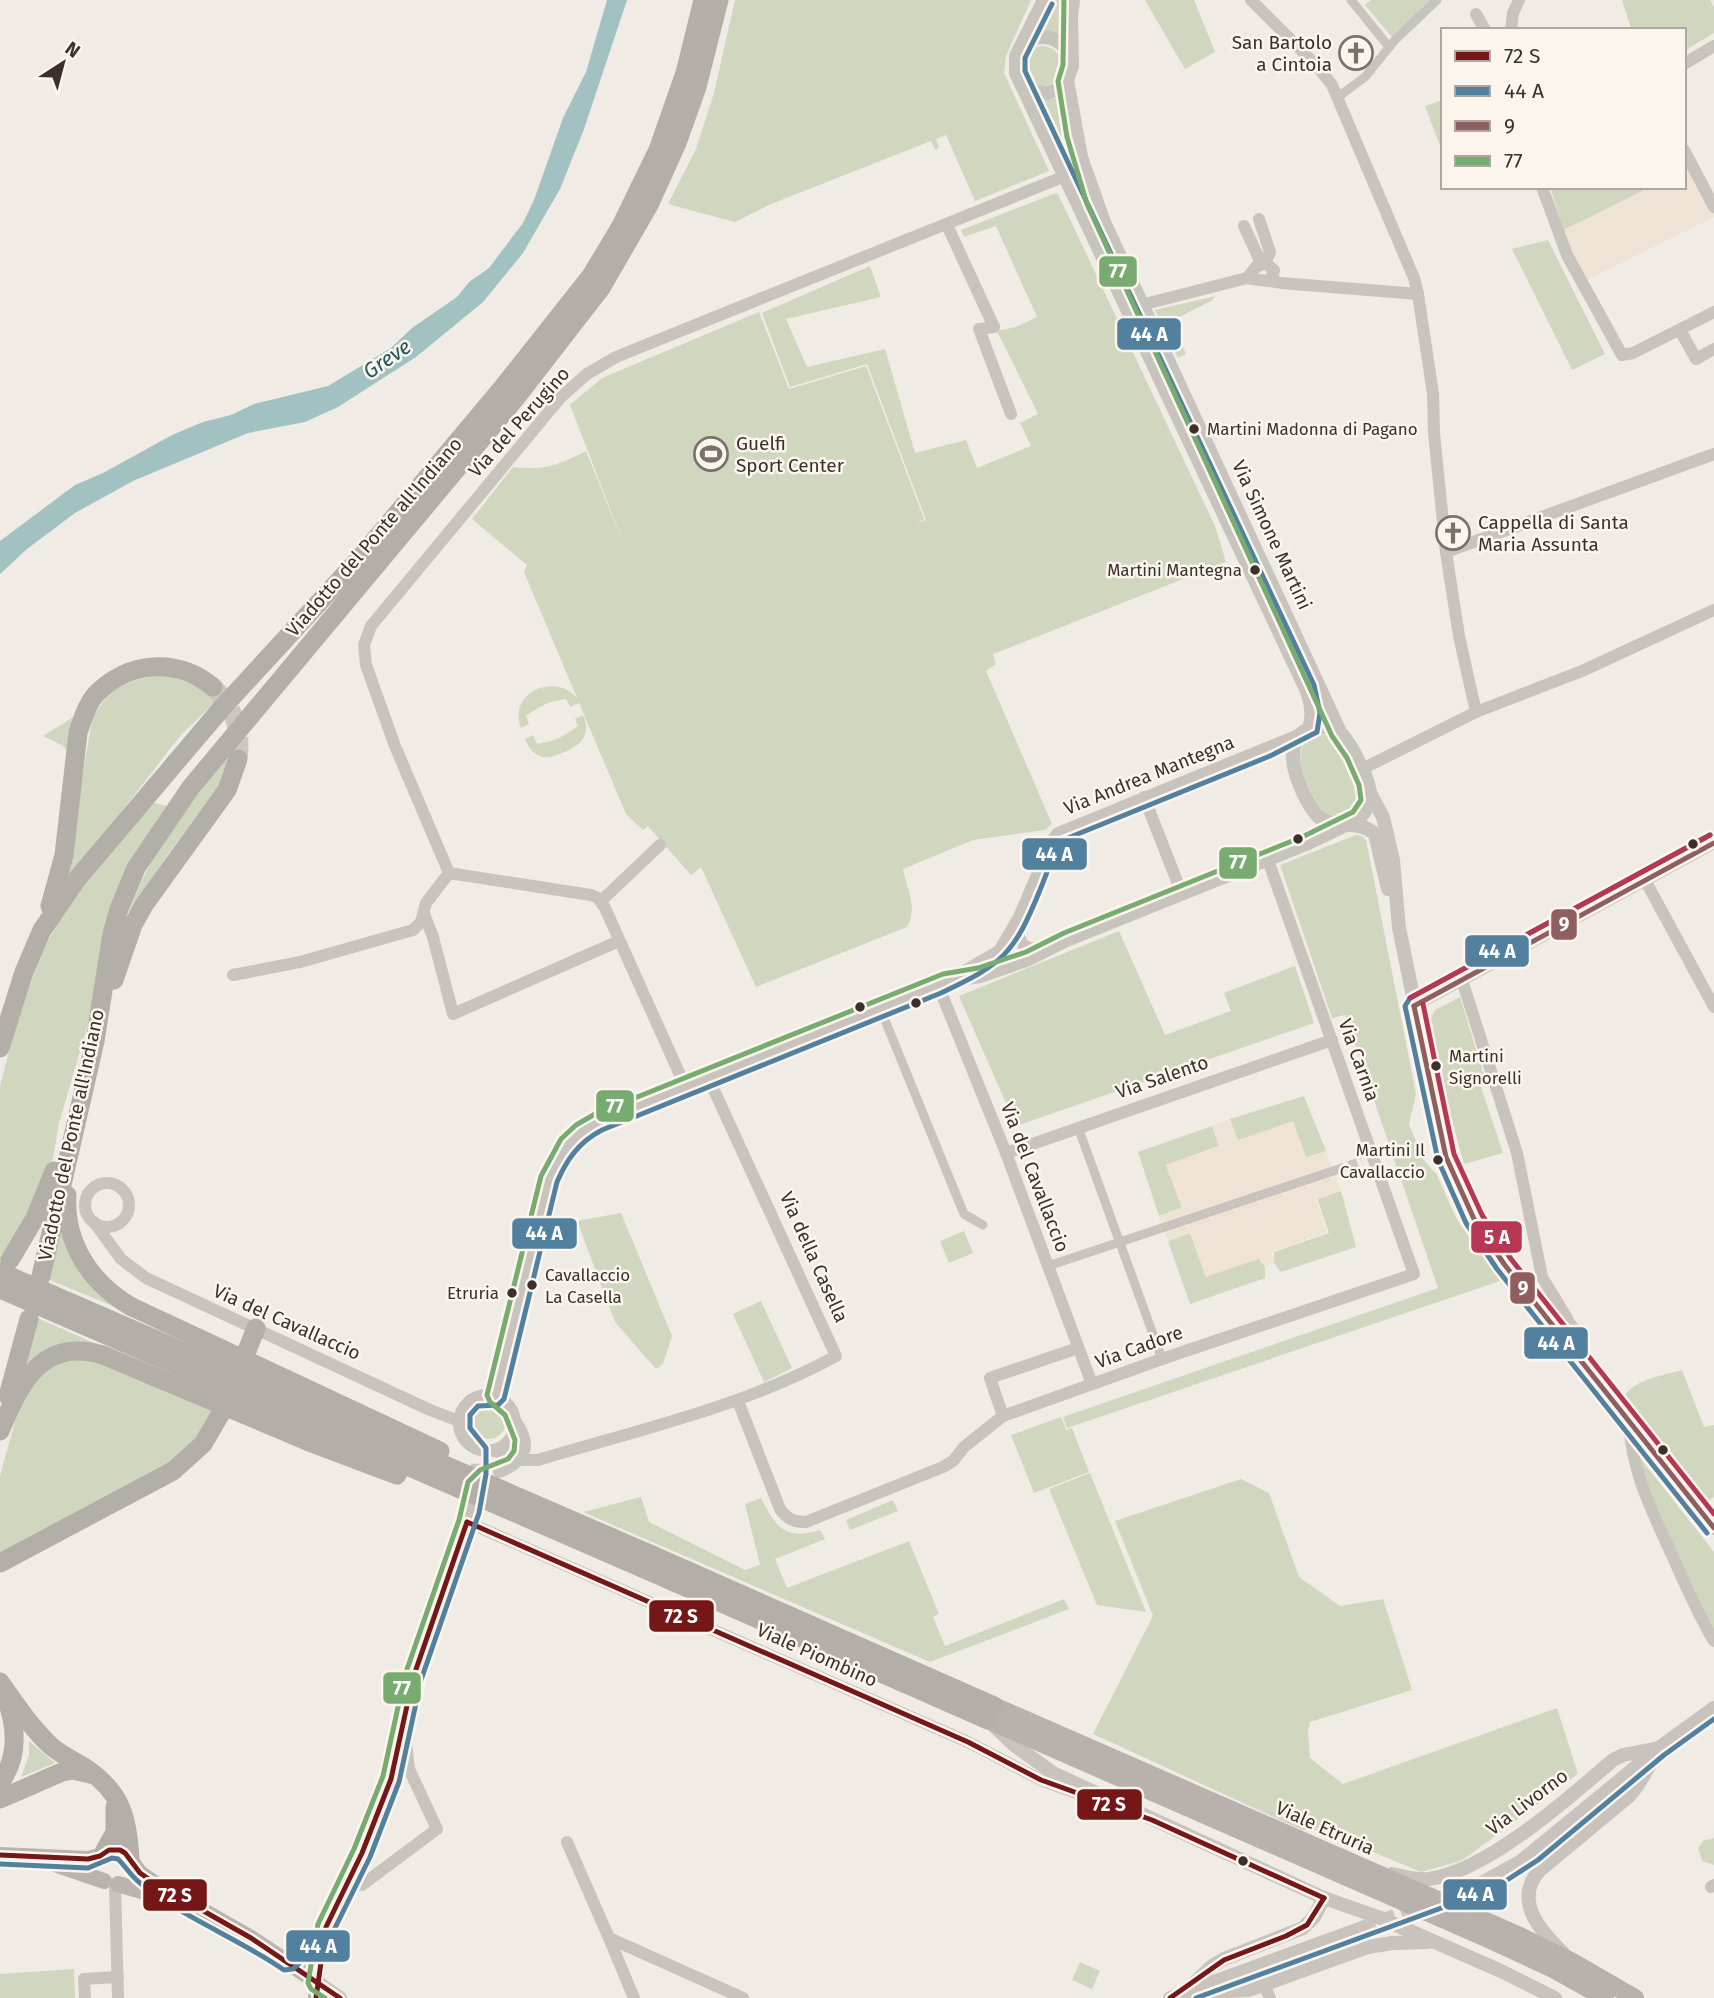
<svg xmlns="http://www.w3.org/2000/svg" width="1714" height="1998" font-family="'Fira Sans',sans-serif">
<rect width="100%" height="100%" fill="#f0ebe5"/>
<g fill="#d1d6bf">
<polygon points="735,0 1031,0 1006,56 1004,73 1049,171 975,201 946,135 936,139 939,148 935,150 931,141 771,204 735,222 668,204 696,149 714,93"/>
<polygon points="1052,0 1067,0 1065,40 1036,31"/>
<polygon points="1145,0 1194,0 1215,52 1185,69"/>
<polygon points="1371,0 1431,0 1393,38 1365,5"/>
<polygon points="1622,0 1710,0 1714,7 1714,33 1684,51 1684,30 1628,30 1631,28"/>
<circle cx="1042" cy="66" r="20"/>
<polygon points="1064,94 1068,126 1077,164 1067,168 1036,100 1055,99"/>
<polygon points="1443,100 1443,154 1425,106"/>
<polygon points="1550,187 1651,187 1564,230"/>
<path d="M1056,193L1058,194L1215,526L1226,562L993,654L996,664L986,671L1052,824L1045,830L973,840L903,869C907,889 918,908 907,927L756,987L701,867L691,875L648,826L643,830L626,814L579,703L570,707L566,699C550,701 539,706 526,716L529,724L521,728C507,692 556,672 577,698L524,572L527,565L472,519L513,467C547,470 556,466 586,451L626,550L570,405L602,378L759,312L789,389L866,366L924,519L917,523L926,520L867,364L790,387L762,313L870,266L881,297L786,319L807,367L885,349L915,453L966,440L977,468L1031,446L1020,423L1038,414L997,331L1016,327L1037,317L996,226L964,237L961,230Z"/>
<polygon points="1548,240 1605,354 1572,370 1512,249"/>
<polygon points="1216,296 1211,301 1171,321 1186,354 1178,358 1155,310"/>
<path d="M168,674L201,688L215,702L180,736L64,886L92,720C110,684 131,679 168,674Z"/>
<path d="M583,715C592,736 580,746 562,753C555,756 547,759 540,756C532,753 528,746 525,739L533,735L537,744C553,742 565,736 578,726L575,719Z"/>
<polygon points="75,716 70,754 62,745 43,736"/>
<path d="M1321,734C1327,735 1332,736 1336,740C1344,746 1362,784 1362,794C1363,816 1339,824 1323,812C1309,790 1281,743 1321,734Z"/>
<path d="M229,753L231,756L224,779L166,857L127,919C146,855 189,805 229,753Z"/>
<polygon points="150,802 167,806 101,980 59,1123 53,1158 0,1273 0,1086 12,1039 39,959 70,898"/>
<polygon points="1356,835 1362,836 1366,840 1416,1094 1409,1124 1423,1159 1437,1175 1456,1218 1500,1281 1067,1428 1063,1417 1438,1288 1345,1015 1332,1018 1280,865"/>
<polygon points="1119,931 1165,1035 1231,1011 1224,993 1295,966 1314,1023 1016,1126 959,996"/>
<polygon points="1460,997 1485,1079 1479,1081 1503,1153 1464,1164 1445,1095 1430,1021 1435,1010"/>
<polygon points="1304,1096 1326,1151 1306,1158 1237,1140 1230,1119"/>
<polygon points="1212,1126 1219,1146 1166,1165 1182,1208 1159,1216 1138,1152"/>
<polygon points="1341,1191 1356,1247 1281,1272 1274,1263 1274,1252 1329,1233 1316,1195"/>
<polygon points="621,1213 672,1336 663,1364 656,1369 615,1322 577,1221"/>
<polygon points="59,1222 92,1287 115,1307 45,1278"/>
<polygon points="964,1231 973,1253 949,1263 940,1241"/>
<polygon points="1190,1233 1206,1277 1258,1257 1265,1267 1265,1278 1190,1304 1168,1241"/>
<polygon points="761,1301 792,1368 764,1382 733,1314"/>
<polygon points="35,1317 94,1343 76,1343 21,1372"/>
<polygon points="79,1359 96,1362 213,1408 199,1436 173,1461 0,1554 0,1476 16,1418 31,1381 61,1362"/>
<path d="M1682,1370L1704,1427L1714,1425V1497L1708,1501L1625,1395C1636,1379 1665,1375 1682,1370Z"/>
<circle cx="488" cy="1421" r="18"/>
<polygon points="1061,1417 1066,1430 1072,1428 1089,1472 1034,1493 1011,1435"/>
<polygon points="1640,1458 1714,1552 1714,1633 1696,1604 1641,1471"/>
<polygon points="1090,1473 1146,1612 1097,1605 1049,1489"/>
<polygon points="1241,1479 1269,1493 1299,1577 1340,1606 1383,1599 1412,1690 1310,1722 1308,1732 1310,1758 1343,1784 1557,1708 1578,1774 1467,1857 1457,1862 1421,1872 1320,1830 1302,1830 1093,1734 1153,1616 1115,1521"/>
<path d="M641,1497L649,1522L745,1570L760,1565L745,1504L761,1498C776,1527 785,1541 820,1530L825,1539L775,1559L787,1588L909,1541L939,1614L933,1617L945,1646L1064,1599L1069,1609L930,1662L583,1512Z"/>
<polygon points="893,1500 898,1511 850,1530 846,1520"/>
<polygon points="29,1741 55,1763 21,1777 29,1755"/>
<polygon points="1714,1838 1714,1865 1702,1861 1698,1848 1703,1841"/>
<polygon points="1080,1962 1100,1971 1092,1989 1072,1980"/>
<polygon points="74,1969 75,1998 0,1998 0,1974"/>
</g>
<g fill="#eee3d5">
<polygon points="1693,167 1714,207 1714,217 1582,282 1557,233 1651,187 1684,187 1684,171"/>
<polygon points="1230,1119 1238,1140 1293,1121 1306,1157 1326,1151 1341,1191 1316,1200 1327,1232 1271,1252 1274,1263 1265,1267 1261,1258 1206,1277 1190,1233 1168,1241 1159,1216 1182,1207 1166,1165 1219,1146 1212,1126"/>
</g>
<polygon fill="#a1c2c1" points="607,0 627,0 584,129 560,189 523,253 483,302 416,357 338,407 305,422 248,433 133,481 75,513 27,549 0,574 0,541 75,485 103,473 172,435 203,422 231,415 254,404 328,386 391,348 412,328 457,297 469,282 489,268 523,223 534,200 563,118 586,72"/>
<g fill="none" stroke-linecap="round" stroke-linejoin="round">
<polyline stroke="#ccc6c0" stroke-width="9" stroke-dasharray="9 4.5" stroke-linecap="butt" points="1336,1170 1362,1161"/>
<polyline stroke="#ccc6c0" stroke-width="12" stroke-dasharray="12 6" stroke-linecap="butt" points="470,1511 476,1485 477,1461"/>
<polyline stroke="#ccc6c0" stroke-width="14" stroke-dasharray="14 7" stroke-linecap="butt" points="1362,1928 1421,1906"/>
<path stroke="#ccc6c0" stroke-width="19" stroke-dasharray="19 10" stroke-linecap="butt" d="M213,687C234,708 242,729 238,759"/>
<g stroke="#c9c3be" stroke-width="9">
<polyline points="1351,0 1389,47"/>
<polyline points="1338,97 1365,77 1395,40 1437,0"/>
<polyline points="880,1008 964,1214 983,1225"/>
<polyline points="1078,1127 1162,1359"/>
<polyline points="1048,1266 1336,1170"/>
<polyline points="1567,1318 1573,1325 1577,1337 1570,1347"/>
</g>
<g stroke="#c9c3be" stroke-width="12">
<polyline points="1251,0 1316,65 1332,85 1414,278 1418,294 1433,394 1434,433 1446,552 1459,636 1476,712"/>
<polyline points="1476,14 1485,30"/>
<polyline points="1511,30 1513,13 1519,0"/>
<polyline points="1684,64 1714,46"/>
<polyline points="1684,150 1714,207"/>
<polyline points="1542,187 1567,255 1622,355 1633,353 1714,312"/>
<polyline points="1259,219 1270,252 1265,263"/>
<polyline points="947,225 994,327 979,329 1011,414"/>
<polyline points="1244,226 1261,263"/>
<polyline points="1247,278 1256,267 1265,263 1274,270 1271,280"/>
<path d="M1141,305L1247,278C1259,281 1269,280 1281,283L1418,294"/>
<polyline points="1680,330 1696,359 1714,349"/>
<polyline points="1446,552 1714,454"/>
<polyline points="1362,769 1476,712 1582,671 1714,610"/>
<polyline points="1144,797 1182,894"/>
<polyline points="449,873 395,746 366,665 364,645 371,626 561,397 587,374 616,357 1065,176"/>
<polyline points="449,873 591,895 598,898 605,908 685,1086"/>
<polyline points="1645,880 1714,1007"/>
<polyline points="601,901 660,845"/>
<polyline points="424,914 433,937 453,1014 619,941"/>
<polyline points="1018,921 1018,935 1023,945 1035,950 1048,947"/>
<polyline points="233,975 300,962 413,930 421,922 426,903 449,873"/>
<polyline points="954,977 999,951 1019,917 1051,842 1058,833 1301,734"/>
<polyline points="1462,980 1517,1153 1542,1277 1567,1318"/>
<polyline points="938,985 1006,1153 1092,1384"/>
<polyline points="1414,1006 1714,843"/>
<polyline points="1006,1153 1332,1040"/>
<circle cx="107" cy="1205" r="22"/>
<polyline points="94,1222 121,1259 146,1278 430,1410 459,1421"/>
<polyline points="1078,1348 990,1378 1003,1416 1162,1359 1414,1274 1268,860"/>
<circle cx="487" cy="1423" r="28"/>
<polyline points="496,1396 549,1179 564,1148 587,1127 946,982 980,977 1029,960 1067,941 1306,845 1350,824"/>
<path d="M738,1401L780,1509C787,1519 794,1522 806,1522L943,1467L953,1461L964,1447L1003,1416"/>
<path d="M1628,1419C1633,1474 1649,1505 1671,1553C1685,1584 1697,1613 1714,1641"/>
<path d="M493,1450L520,1460H538C638,1430 743,1407 836,1356L708,1077"/>
<path d="M499,1472C525,1462 533,1446 516,1422"/>
<polyline points="467,1522 968,1742 1041,1780 1104,1803"/>
<polyline points="567,1842 609,1938 743,1998"/>
<polyline points="348,1880 362,1885 437,1829 409,1769 405,1734"/>
<polyline points="115,1884 118,1998"/>
<polyline points="1711,1887 1714,1885"/>
<polyline points="609,1938 634,1998"/>
<polyline points="288,1962 326,1928"/>
<polyline points="317,1982 326,1927 362,1853 391,1779 413,1678 470,1511"/>
<polyline points="1264,1985 1270,1998"/>
<polyline points="85,1998 84,1979 118,1977"/>
</g>
<g stroke="#c9c3be" stroke-width="14">
<path d="M1044,0L1016,56V73L1306,689C1311,702 1314,715 1309,728"/>
<path d="M1023,45C1039,31 1060,36 1070,55"/>
<path d="M1067,80L1081,157L1104,222L1340,732C1351,744 1372,782 1370,798C1368,810 1360,819 1350,824"/>
<polyline points="1022,84 1036,92 1048,93 1059,89 1067,80 1072,66 1071,16 1073,0"/>
<path d="M1340,732C1320,722 1294,726 1293,754C1292,772 1305,800 1316,814C1332,833 1357,817 1375,834L1388,889"/>
<polyline points="1370,793 1383,817 1393,860 1399,928 1446,1157 1466,1204 1504,1264 1714,1528"/>
<polyline points="994,1726 1014,1745 1053,1773 1324,1898 1378,1917 1501,1971 1555,1998"/>
<path d="M1392,1874C1404,1877 1417,1880 1429,1879C1487,1871 1569,1798 1613,1760L1623,1755L1659,1748"/>
<polyline points="1452,1895 1480,1884 1520,1862 1659,1748 1714,1708"/>
<path d="M1564,1954C1541,1932 1512,1900 1540,1870L1629,1796L1638,1785L1655,1756"/>
<polyline points="317,1982 340,1998"/>
<polyline points="1187,1990 1212,1966 1224,1959 1303,1928 1314,1917 1324,1898"/>
<polyline points="1183,1993 1249,1990 1368,1947 1392,1943 1429,1942"/>
<polyline points="1170,1998 1362,1928"/>
</g>
<g stroke="#bab3ae" stroke-width="16">
<polyline points="0,1855 88,1859 100,1856 109,1850 120,1850 125,1853 140,1873 156,1884 251,1938 317,1982 316,1998"/>
<polyline points="57,1865 104,1881"/>
<polyline points="118,1884 165,1898"/>
</g>
<g stroke="#b8b1ad" stroke-width="18">
<polyline points="994,1706 1520,1936 1571,1961 1635,1998"/>
<polyline points="988,1720 1486,1938 1551,1968 1605,1998"/>
</g>
<g stroke="#b4aea8" stroke-width="19">
<path d="M50,906L64,855L78,733C82,720 87,704 96,694C129,661 177,657 213,687"/>
<polyline points="114,980 133,925 144,905 227,790 238,759"/>
<polyline points="0,1048 24,972 42,930 77,879 221,709 359,559 503,387 591,276 621,226 658,150 685,73 703,0"/>
<path d="M67,1195C64,1243 91,1284 132,1307"/>
<polyline points="10,1260 35,1218 54,1171"/>
<polyline points="41,1276 95,1041 112,934 119,909 136,868 191,787 515,399 601,288 649,205 677,143 697,87 719,0"/>
<polyline points="246,1353 256,1328"/>
<polyline points="8,1396 29,1319"/>
<path d="M0,1431C20,1384 41,1337 103,1355"/>
<polyline points="652,1555 994,1706"/>
<polyline points="0,1563 173,1471 203,1444 221,1413"/>
<polyline points="649,1571 988,1720"/>
<path d="M0,1682C16,1704 31,1728 51,1746C61,1755 73,1760 84,1767C121,1791 128,1817 130,1860"/>
<path d="M0,1783C18,1758 17,1729 7,1701"/>
<polyline points="0,1799 62,1772 73,1770 90,1774"/>
<polyline points="104,1852 115,1832 115,1807"/>
</g>
<g stroke="#b4aea8" stroke-width="19">
<polyline points="0,1272 652,1555"/>
<polyline points="0,1289 649,1571"/>
<polyline points="132,1307 440,1451"/>
<polyline points="103,1355 307,1441 397,1475"/>
</g>
<g stroke="#fbf5ee" stroke-width="10">
<g id="bus-1">
<polyline points="467,1522 968,1742 1041,1780 1152,1820 1324,1898"/>
<polyline points="0,1855 88,1859 100,1856 109,1850 120,1850 125,1853 140,1873 156,1884 251,1938 340,1998"/>
<polyline points="316,1998 326,1927 362,1853 391,1779 413,1678 467,1522"/>
<polyline points="1170,1998 1224,1960 1286,1936 1307,1925 1324,1898"/>
</g>
</g>
<g stroke="#fbf5ee" stroke-width="10">
<g id="bus-2">
<polyline points="1707,1533 1497,1269 1466,1223 1438,1160 1405,1006 1410,998 1710,835"/>
<path d="M0,1864L88,1868L112,1858L118,1859C126,1867 131,1876 140,1883C183,1918 238,1938 284,1970L293,1969L333,1932L370,1857L399,1782L421,1680L479,1513L486,1474V1448L470,1428V1415L478,1406L498,1405L504,1399L557,1182C567,1159 579,1142 602,1130L941,993C1003,964 1014,954 1040,890C1047,874 1052,854 1063,840L1270,756L1317,732L1320,713L1314,685L1025,71V58L1052,4"/>
<polyline points="1196,1998 1455,1903 1504,1882 1538,1860 1664,1755 1714,1719"/>
</g>
</g>
<g stroke="#fbf5ee" stroke-width="10">
<g id="bus-3">
<polyline points="1414,1006 1446,1157 1474,1219 1504,1264 1714,1528"/>
<polyline points="1414,1006 1714,843"/>
</g>
</g>
<g stroke="#fbf5ee" stroke-width="10">
<polyline id="bus-4" points="325,1998 311,1989 308,1983 318,1924 354,1849 383,1776 405,1675 459,1520 468,1482 480,1470 508,1459 514,1451 515,1440 505,1415 490,1402 487,1395 541,1176 561,1139 576,1125 595,1114 943,974 978,968 1026,952 1064,933 1302,837 1353,812 1361,800 1359,785 1347,758 1332,736 1087,204 1067,137 1058,81 1063,65 1064,0"/>
</g>
<g stroke="#fbf5ee" stroke-width="10">
<g id="bus-5">
<polyline points="1410,998 1710,835"/>
<polyline points="1423,1004 1454,1154 1482,1215 1511,1259 1714,1514"/>
</g>
</g>
<use href="#bus-1" stroke="#751617" stroke-width="5"/>
<use href="#bus-2" stroke="#5281a0" stroke-width="5"/>
<use href="#bus-3" stroke="#8f5e5e" stroke-width="5"/>
<use href="#bus-4" stroke="#78ab6f" stroke-width="5"/>
<use href="#bus-5" stroke="#b73654" stroke-width="5"/>
</g>
<defs>
<g id="church-ring" transform="scale(1.75)"><circle r="9.5" fill="#fbf5ee" stroke="#7a716c" stroke-width="1.5"/><path d="M-1.2-6h2.4v3.5h3.3v2.4h-3.3V6h-2.4V-.1h-3.3v-2.4h3.3Z" fill="#7a716c"/></g>
<g id="stadium-ring" transform="scale(1.75)"><circle r="9.5" fill="#fbf5ee" stroke="#7a716c" stroke-width="1.5"/><path d="M0-5a6.5 5 0 1 0 0 10a6.5 5 0 1 0 0-10ZM-3.5-1.8h7v3.6h-7Z" fill="#7a716c"/></g>
</defs>
<g fill-rule="evenodd">
<use href="#church-ring" x="1356" y="53"/>
<use href="#stadium-ring" x="711" y="454"/>
<use href="#church-ring" x="1453" y="533"/>
</g>
<g fill="#3b302b" stroke="#fbf5ee" stroke-width="2.5">
<circle cx="1194" cy="429" r="6"/>
<circle cx="1255" cy="570" r="6"/>
<circle cx="1298" cy="839" r="6"/>
<circle cx="1693" cy="844" r="6"/>
<circle cx="916" cy="1003" r="6"/>
<circle cx="860" cy="1007" r="6"/>
<circle cx="1436" cy="1066" r="6"/>
<circle cx="1438" cy="1160" r="6"/>
<circle cx="532" cy="1285" r="6"/>
<circle cx="512" cy="1293" r="6"/>
<circle cx="1663" cy="1450" r="6"/>
<circle cx="1243" cy="1861" r="6"/>
</g>
<g text-anchor="middle" dominant-baseline="central" stroke-width="5" stroke-linejoin="round" paint-order="stroke">
<g font-size="17" fill="#3b302b" stroke="#fbf5ee" text-anchor="start">
<text x="1207" y="429">Martini Madonna di Pagano</text>
<text x="1242" y="570" text-anchor="end">Martini Mantegna</text>
<text x="1449" y="1056">Martini<tspan x="1449" dy="22">Signorelli</tspan></text>
<text x="1425" y="1150" text-anchor="end">Martini Il<tspan x="1425" dy="22">Cavallaccio</tspan></text>
<text x="545" y="1275">Cavallaccio<tspan x="545" dy="22">La Casella</tspan></text>
<text x="499" y="1293" text-anchor="end">Etruria</text>
</g>
<g font-size="19" fill="#3b302b" stroke="#fbf5ee" text-anchor="start">
<text x="1332" y="42" text-anchor="end">San Bartolo<tspan x="1332" dy="22">a Cintoia</tspan></text>
<text x="736" y="443">Guelfi<tspan x="736" dy="22">Sport Center</tspan></text>
<text x="1478" y="522">Cappella di Santa<tspan x="1478" dy="22">Maria Assunta</tspan></text>
</g>
<g font-size="19" fill="#3b302b" stroke="#fbf5ee">
<text transform="translate(519 422) rotate(-48)">Via del Perugino</text>
<text transform="translate(1272 535) rotate(65)">Via Simone Martini</text>
<text transform="translate(374 537) rotate(-49)">Viadotto del Ponte all'Indiano</text>
<text transform="translate(1149 775) rotate(-22)">Via Andrea Mantegna</text>
<text transform="translate(1359 1060) rotate(70)">Via Carnia</text>
<text transform="translate(1162 1077) rotate(-19)">Via Salento</text>
<text transform="translate(71 1135) rotate(-78)">Viadotto del Ponte all'Indiano</text>
<text transform="translate(1035 1177) rotate(69)">Via del Cavallaccio</text>
<text transform="translate(814 1257) rotate(66)">Via della Casella</text>
<text transform="translate(287 1322) rotate(24)">Via del Cavallaccio</text>
<text transform="translate(1139 1347) rotate(-20)">Via Cadore</text>
<text transform="translate(817 1655) rotate(24)">Viale Piombino</text>
<text transform="translate(1527 1802) rotate(-37)">Via Livorno</text>
<text transform="translate(1325 1828) rotate(24)">Viale Etruria</text>
</g>
<g font-size="21" font-style="italic" fill="#1f5a5e" stroke="#fbf5ee">
<text transform="translate(387 359) rotate(-34)">Greve</text>
</g>
</g>
<g stroke="#fbf5ee" stroke-width="2.5">
<rect x="1098" y="255" width="40" height="33" rx="7" fill="#78ab6f"/>
<rect x="1116" y="317" width="66" height="34" rx="7" fill="#5281a0"/>
<rect x="1021" y="837" width="67" height="34" rx="7" fill="#5281a0"/>
<rect x="1218" y="846" width="40" height="34" rx="7" fill="#78ab6f"/>
<rect x="1550" y="908" width="28" height="33" rx="7" fill="#8f5e5e"/>
<rect x="1464" y="934" width="66" height="34" rx="7" fill="#5281a0"/>
<rect x="595" y="1089" width="40" height="34" rx="7" fill="#78ab6f"/>
<rect x="511" y="1217" width="67" height="33" rx="7" fill="#5281a0"/>
<rect x="1470" y="1220" width="53" height="34" rx="7" fill="#b73654"/>
<rect x="1509" y="1271" width="27" height="34" rx="7" fill="#8f5e5e"/>
<rect x="1523" y="1326" width="66" height="34" rx="7" fill="#5281a0"/>
<rect x="648" y="1599" width="67" height="34" rx="7" fill="#751617"/>
<rect x="382" y="1671" width="40" height="34" rx="7" fill="#78ab6f"/>
<rect x="1076" y="1788" width="67" height="33" rx="7" fill="#751617"/>
<rect x="1442" y="1878" width="66" height="33" rx="7" fill="#5281a0"/>
<rect x="142" y="1878" width="66" height="34" rx="7" fill="#751617"/>
<rect x="285" y="1929" width="66" height="34" rx="7" fill="#5281a0"/>
</g>
<g font-size="19" text-anchor="middle" font-weight="bold" fill="#fff">
<text x="1118" y="278">77</text>
<text x="1149" y="341">44 A</text>
<text x="1054" y="861">44 A</text>
<text x="1238" y="869">77</text>
<text x="1564" y="931">9</text>
<text x="1497" y="958">44 A</text>
<text x="615" y="1113">77</text>
<text x="544" y="1240">44 A</text>
<text x="1497" y="1244">5 A</text>
<text x="1523" y="1295">9</text>
<text x="1556" y="1350">44 A</text>
<text x="681" y="1623">72 S</text>
<text x="402" y="1695">77</text>
<text x="1109" y="1811">72 S</text>
<text x="1475" y="1901">44 A</text>
<text x="175" y="1902">72 S</text>
<text x="318" y="1953">44 A</text>
</g>
<rect x="1441" y="28" width="245" height="161" fill="#fbf5ee" stroke="#aea6a0" stroke-width="2"/>
<rect x="1455" y="51" width="35" height="10" fill="#751617" stroke="#aea6a0" stroke-width="2"/>
<text x="1504" y="63" font-size="21" fill="#3b302b">72 S</text>
<rect x="1455" y="86" width="35" height="10" fill="#5281a0" stroke="#aea6a0" stroke-width="2"/>
<text x="1504" y="98" font-size="21" fill="#3b302b">44 A</text>
<rect x="1455" y="121" width="35" height="10" fill="#8f5e5e" stroke="#aea6a0" stroke-width="2"/>
<text x="1504" y="133" font-size="21" fill="#3b302b">9</text>
<rect x="1455" y="156" width="35" height="10" fill="#78ab6f" stroke="#aea6a0" stroke-width="2"/>
<text x="1504" y="168" font-size="21" fill="#3b302b">77</text>
<g transform="translate(63 63) rotate(36)" stroke="#fbf5ee" stroke-width="5" paint-order="stroke">
<path d="M0-5L12 26L0 18L-12 26Z" fill="#3b302b"/>
<text y="-10" font-size="19" font-weight="bold" text-anchor="middle" fill="#3b302b">N</text>
</g>
</svg>
